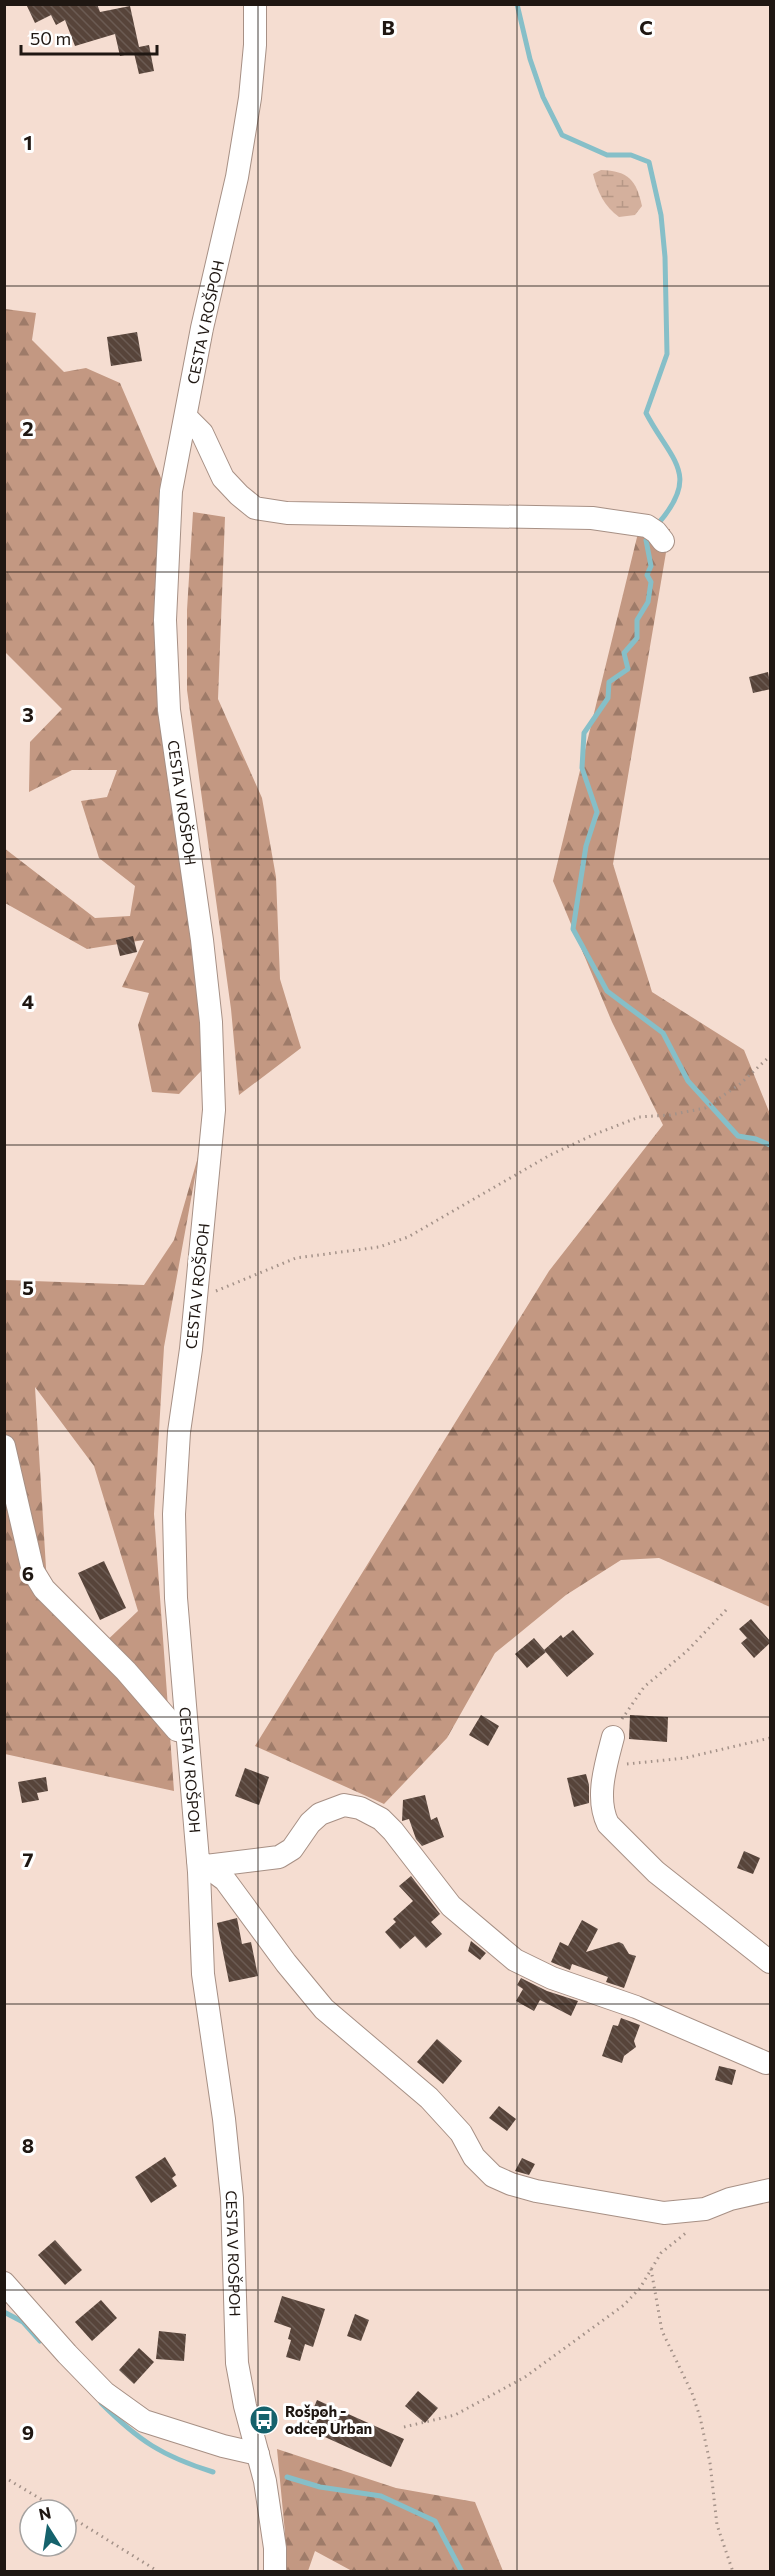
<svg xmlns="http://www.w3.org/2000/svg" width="775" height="2576" font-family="Commissioner,sans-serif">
<defs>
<pattern id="forest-firs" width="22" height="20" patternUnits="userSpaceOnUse" patternTransform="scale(1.5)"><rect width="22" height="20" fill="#c39882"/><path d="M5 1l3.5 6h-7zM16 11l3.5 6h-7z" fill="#9e7b69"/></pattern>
<pattern id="wetland-marsh" width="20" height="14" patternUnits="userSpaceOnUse" patternTransform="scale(1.5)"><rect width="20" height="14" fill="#d4b09d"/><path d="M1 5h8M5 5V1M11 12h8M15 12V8" fill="none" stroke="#b69786"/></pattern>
<pattern id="building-back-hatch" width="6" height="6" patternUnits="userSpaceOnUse" patternTransform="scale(1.5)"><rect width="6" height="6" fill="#57443a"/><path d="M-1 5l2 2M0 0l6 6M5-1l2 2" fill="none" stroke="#6b5b53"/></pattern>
</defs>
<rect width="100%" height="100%" fill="#f5ddd1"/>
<g fill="url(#forest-firs)" fill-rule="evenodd">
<polygon points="5,309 36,313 32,340 64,372 86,368 120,383 161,478 156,611 199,966 203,1069 179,1094 152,1092 138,1025 149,993 122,987 144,940 87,949 5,903 4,848 95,918 130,916 135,886 99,858 81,801 107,797 117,770 72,770 29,792 30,742 62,709 5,652"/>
<polygon points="193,512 225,517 218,699 262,798 276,877 280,979 301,1048 239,1095 231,1009 187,690 187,610"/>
<polygon points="639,529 670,529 613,864 652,992 744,1050 770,1114 770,1607 659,1558 621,1560 566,1595 495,1653 447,1738 384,1804 255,1746 549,1271 663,1125 612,1022 553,881"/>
<path d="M200,1150L164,1347L154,1514L174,1791L5,1754V1280L144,1285L174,1240ZM35,1387L94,1466L138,1611L100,1647L48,1601Z"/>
<polygon points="277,2449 396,2488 475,2502 503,2571 352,2571 315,2551 308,2571 284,2571 285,2533"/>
</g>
<path fill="url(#wetland-marsh)" d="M601,170C629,171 636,180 642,206L635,215L619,217C604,206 598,193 593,174Z"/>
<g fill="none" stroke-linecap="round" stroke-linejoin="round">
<g stroke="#86bfc8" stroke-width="5">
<path d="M517,4L530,59L543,97L562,135L607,155H631L649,162L661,215L665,257L667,354L646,413C671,461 702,474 657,525"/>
<polyline points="650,535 646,540 651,566 647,575 651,582 648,602 637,620 637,638 624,653 628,669 609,682 608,698 584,733 582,768 597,812 586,846 573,929 607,991 663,1033 688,1081 709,1104 738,1136 756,1139 770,1145"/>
<polyline points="4,2312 23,2322 40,2341"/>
<path d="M101,2403C139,2441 162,2456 213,2472"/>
<polyline points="287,2477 320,2487 381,2496 435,2521 462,2572"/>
</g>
</g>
<g fill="url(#building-back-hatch)">
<polygon points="26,4 97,4 100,12 130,6 139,47 149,45 154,71 139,74 134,53 120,56 115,34 75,46 65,20 56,25 51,15 35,23"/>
<polygon points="137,332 142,361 111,366 107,337"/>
<polygon points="768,672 771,689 753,693 749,677"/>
<polygon points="133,936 137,952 120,956 116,940"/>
<polygon points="104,1561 126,1608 100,1620 78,1573"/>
<polygon points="751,1619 771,1642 754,1658 741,1643 747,1638 739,1629"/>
<polygon points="573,1630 594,1654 567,1677 544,1650 561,1635 563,1638"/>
<polygon points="534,1638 546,1652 527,1668 515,1654"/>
<polygon points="481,1715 499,1726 488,1746 469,1735"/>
<polygon points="630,1715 668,1717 667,1742 629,1739"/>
<polygon points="245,1768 269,1777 259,1805 235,1796"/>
<polygon points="586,1774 589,1785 589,1803 574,1807 567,1778"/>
<polygon points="46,1777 48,1791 37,1793 39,1800 22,1803 18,1782"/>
<polygon points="425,1795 431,1820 437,1817 444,1837 422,1846 416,1839 409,1819 402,1821 403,1800"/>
<polygon points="744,1851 760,1858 753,1874 737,1868"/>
<polygon points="411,1876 440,1914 431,1922 442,1934 426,1948 415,1936 400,1949 385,1932 396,1922 393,1919 413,1901 399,1886"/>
<polygon points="237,1918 242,1944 251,1942 258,1976 229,1982 217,1923"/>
<polygon points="582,1920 598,1929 586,1952 619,1942 623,1944 629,1954 636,1956 624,1988 606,1982 608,1977 572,1964 570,1970 551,1962 560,1942 568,1946"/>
<polygon points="471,1941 486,1953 480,1960 468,1951"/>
<polygon points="521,1978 547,1991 578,2001 571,2016 540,2000 534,2011 516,2001 523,1989 517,1985"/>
<polygon points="621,2018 640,2025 634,2041 636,2047 624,2056 622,2063 602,2056 613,2025 618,2026"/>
<polygon points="437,2039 462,2061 443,2084 417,2062"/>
<polygon points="719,2066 736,2070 732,2085 715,2080"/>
<polygon points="499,2106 516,2119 507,2131 489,2118"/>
<polygon points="165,2157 176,2175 172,2178 177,2186 151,2203 135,2177"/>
<polygon points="522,2158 535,2164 529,2175 515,2171"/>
<polygon points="55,2240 82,2270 65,2285 38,2255"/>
<polygon points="282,2296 325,2309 313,2347 305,2344 300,2361 286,2357 291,2340 288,2339 291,2328 274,2322"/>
<polygon points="101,2300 117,2318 92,2341 75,2322"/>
<polygon points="355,2314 369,2320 361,2341 347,2336"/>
<polygon points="159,2331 186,2334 184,2361 156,2359"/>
<polygon points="139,2348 154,2362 134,2384 119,2370"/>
<polygon points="418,2391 438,2408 425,2423 405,2406"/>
<polygon points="317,2400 404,2439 391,2467 305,2428"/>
</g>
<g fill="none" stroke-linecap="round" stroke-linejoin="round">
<g stroke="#a79085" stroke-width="24">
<g id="minor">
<path id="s1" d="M255,4V45L250,98L237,177L202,328L171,491L165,620L169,710L202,940L211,1022L214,1110L191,1349L179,1432L174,1514L176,1598L199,1872L203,1974L224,2119L232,2198L237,2363L245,2406L265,2481L275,2548V2572"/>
<polyline points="186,417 202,433 223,478 239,495 255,508 287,513 592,518 647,526 656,532 663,541"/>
<polyline points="4,1446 33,1571 44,1589 126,1671 177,1730 186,1732"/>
<path d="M613,1737C606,1764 595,1798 608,1824L656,1872L770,1962"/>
<polyline points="198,1860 225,1880 286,1963 324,2009 429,2098 461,2133 474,2157 493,2176 511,2184 536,2191 664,2213 705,2209 730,2199 770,2190"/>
<polyline points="206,1866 279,1857 292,1849 310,1823 320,1814 344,1805 360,1808 381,1819 393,1831 451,1906 515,1960 552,1978 636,2007 766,2063"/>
<polyline points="4,2283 67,2354 105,2393 144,2421 223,2446 258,2454"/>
</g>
</g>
<g stroke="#a49289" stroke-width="3" stroke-dasharray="1.5 4.5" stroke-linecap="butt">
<polyline points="216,1291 296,1258 379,1247 408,1237 550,1155 593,1135 639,1117 670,1115 705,1108 740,1084 770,1056"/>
<polyline points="622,1719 644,1687 687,1651 728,1608"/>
<polyline points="627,1764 685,1758 770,1738"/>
<polyline points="651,2269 662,2331 692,2393 700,2417 710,2463 717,2525 733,2572"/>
<polyline points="404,2427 455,2415 525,2377 624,2305 640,2288 661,2253 687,2232"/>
<polyline points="4,2477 59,2510"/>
<polyline points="66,2514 159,2572"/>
</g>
<use href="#minor" stroke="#fff" stroke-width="22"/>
</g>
<path fill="none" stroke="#1f1712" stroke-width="1.5" stroke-opacity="0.55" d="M258,4V2572M517,4V2572M4,286H770M4,572H770M4,859H770M4,1145H770M4,1431H770M4,1717H770M4,2004H770M4,2290H770"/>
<defs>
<g id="bus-disc" transform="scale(1.5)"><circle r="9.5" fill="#15626c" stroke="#fff"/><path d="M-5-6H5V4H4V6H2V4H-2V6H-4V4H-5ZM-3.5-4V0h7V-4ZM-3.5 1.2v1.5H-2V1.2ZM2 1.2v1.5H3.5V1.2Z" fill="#fff"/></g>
</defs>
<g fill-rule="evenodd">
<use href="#bus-disc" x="264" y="2420"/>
</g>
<g text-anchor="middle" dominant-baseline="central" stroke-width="6" stroke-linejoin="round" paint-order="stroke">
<g font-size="15" fill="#1f1712" stroke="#fff">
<text transform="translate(205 322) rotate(-78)">CESTA V ROŠPOH</text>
<text stroke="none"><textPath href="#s1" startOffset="808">CESTA V ROŠPOH</textPath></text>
<text transform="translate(197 1286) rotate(-84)">CESTA V ROŠPOH</text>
<text stroke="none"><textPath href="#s1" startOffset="1780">CESTA V ROŠPOH</textPath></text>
<text stroke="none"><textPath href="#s1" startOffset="2266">CESTA V ROŠPOH</textPath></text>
</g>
<g font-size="15" font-weight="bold" fill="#1f1712" stroke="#fff" text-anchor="start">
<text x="285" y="2411">Rošpoh -<tspan x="285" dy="17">odcep Urban</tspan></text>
</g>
</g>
<g font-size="20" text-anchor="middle" font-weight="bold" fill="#1f1712" stroke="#fff" stroke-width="6" stroke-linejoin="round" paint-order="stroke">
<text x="388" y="35">B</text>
<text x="646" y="35">C</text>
<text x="28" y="150">1</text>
<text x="28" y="436">2</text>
<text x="28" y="722">3</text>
<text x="28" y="1009">4</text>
<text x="28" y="1295">5</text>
<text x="28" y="1581">6</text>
<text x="28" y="1867">7</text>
<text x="28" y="2153">8</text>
<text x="28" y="2440">9</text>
</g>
<rect width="775" height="2576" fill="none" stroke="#1f1712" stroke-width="12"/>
<g transform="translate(48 2528) rotate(348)"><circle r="28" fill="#ffffff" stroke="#a5a2a0" stroke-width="1.5"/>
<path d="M0-4.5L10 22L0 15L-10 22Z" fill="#15626c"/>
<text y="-9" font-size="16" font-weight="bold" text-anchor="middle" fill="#1f1712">N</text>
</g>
<path d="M21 45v9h136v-9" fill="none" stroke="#1f1712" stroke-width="3"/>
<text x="30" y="45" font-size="18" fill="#1f1712" stroke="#ffffff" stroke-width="4.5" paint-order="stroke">50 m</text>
</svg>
